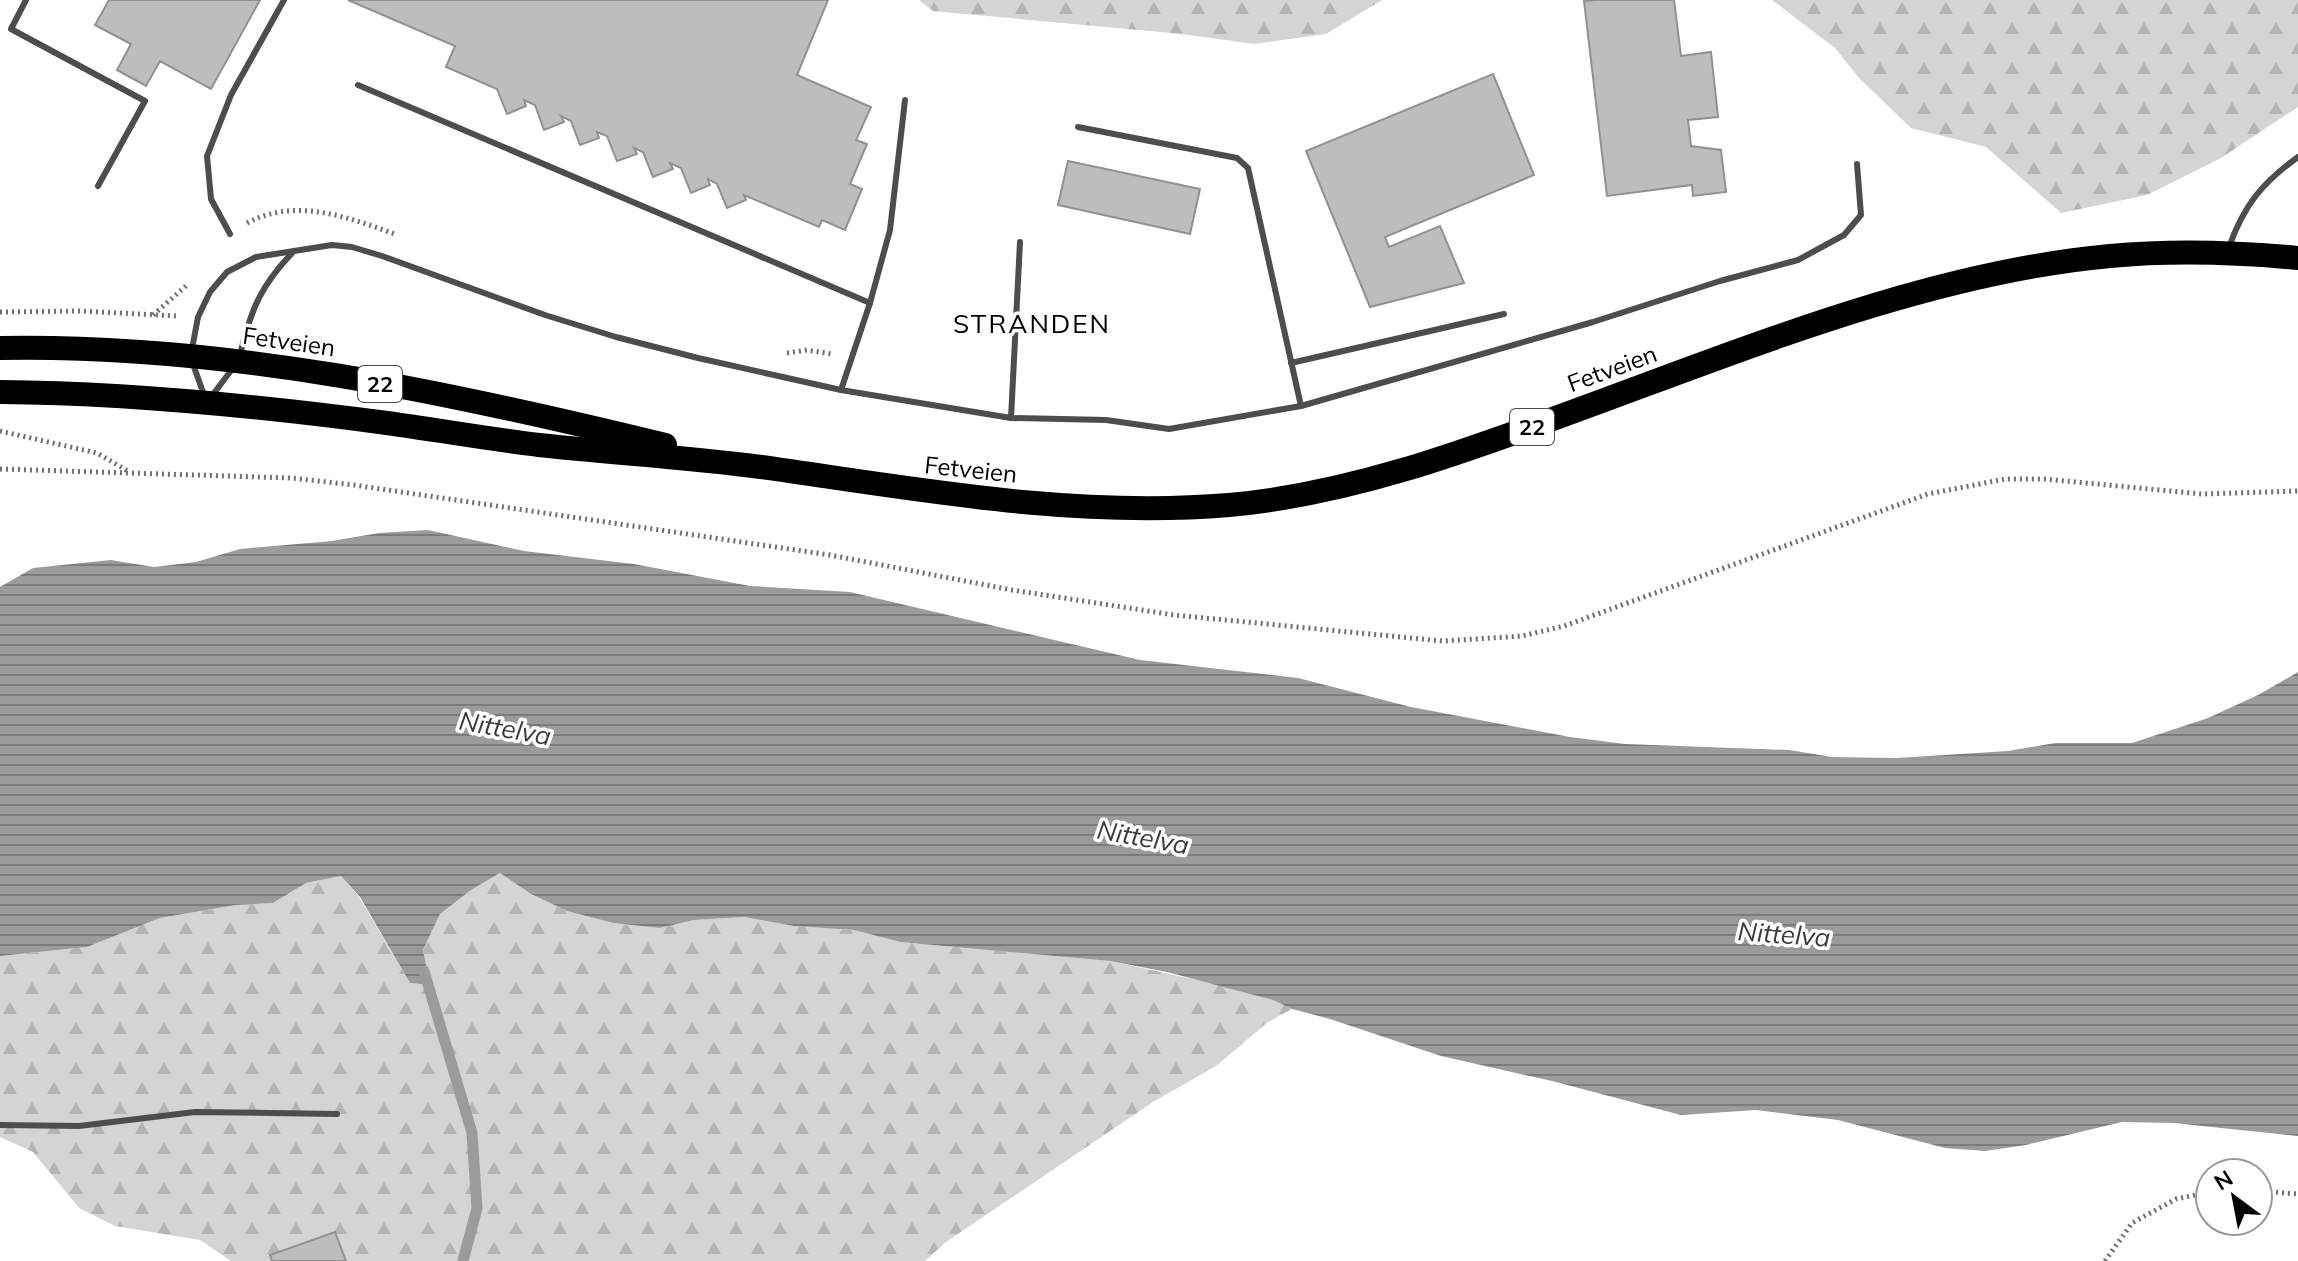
<svg xmlns="http://www.w3.org/2000/svg" width="2298" height="1261" font-family="Mulish,sans-serif">
<defs>
<pattern id="forest-firs" width="22" height="20" patternUnits="userSpaceOnUse" patternTransform="scale(2)"><rect width="22" height="20" fill="#d4d4d4"/><path d="M5 1l3.5 6h-7zM16 11l3.5 6h-7z" fill="#b4b4b4"/></pattern>
<pattern id="water-rules" width="6" height="5" patternUnits="userSpaceOnUse" patternTransform="scale(2)"><rect width="6" height="5" fill="#9b9b9b"/><path d="M0 2.5h6" fill="none" stroke="#7c7c7c"/></pattern>
</defs>
<rect width="100%" height="100%" fill="#fff"/>
<g fill="url(#forest-firs)">
<polygon points="919,0 1382,0 1326,34 1254,44 1182,34 933,11"/>
<polygon points="1772,0 2298,0 2298,107 2221,158 2147,195 2061,213 1986,147 1911,128 1859,78 1835,48"/>
<polygon points="500,873 531,894 567,911 613,923 660,928 694,920 744,917 794,926 854,930 900,942 1110,961 1220,985 1274,1000 1292,1009 1268,1022 1216,1066 1153,1102 946,1242 925,1261 231,1261 200,1240 115,1226 79,1208 33,1152 0,1137 0,956 87,947 160,918 236,905 273,903 306,883 341,876 359,897 410,983 429,985 423,950 440,914 471,890"/>
</g>
<polygon fill="url(#water-rules)" points="428,530 524,551 634,564 750,586 850,592 1140,660 1298,678 1411,707 1570,737 1625,744 1789,750 1832,757 1897,758 2008,751 2055,743 2132,743 2208,718 2258,695 2298,672 2298,1136 2174,1123 2122,1122 2026,1145 1985,1151 1945,1148 1838,1120 1756,1110 1681,1115 1552,1081 1441,1056 1330,1019 1292,1009 1273,1000 1167,972 1110,961 900,942 854,930 794,926 744,917 694,920 660,928 613,923 567,911 531,894 500,873 471,890 440,914 423,950 430,985 410,983 360,897 341,876 306,883 273,903 236,905 160,918 87,947 0,956 0,587 33,568 111,560 154,567 196,562 240,549 332,541 379,533"/>
<g fill="none" stroke-linecap="round" stroke-linejoin="round">
<polyline stroke="#9b9b9b" stroke-width="11" points="424,971 472,1133 477,1208 463,1261"/>
</g>
<g fill="#bdbdbd" stroke="#919191" stroke-width="2">
<polygon points="109,0 260,0 211,89 160,61 146,86 117,70 131,44 95,25"/>
<polygon points="348,0 828,0 797,75 871,107 856,140 867,144 850,184 862,189 845,230 822,220 819,227 744,195 746,200 727,208 717,184 708,179 710,185 691,193 681,168 670,163 673,169 653,177 643,152 634,148 637,154 617,161 607,136 597,132 599,138 580,145 571,121 561,116 564,122 544,130 535,105 524,100 526,106 507,114 497,89 446,67 455,46"/>
<polygon points="1596,0 1674,0 1681,56 1711,52 1718,117 1688,120 1691,146 1721,150 1726,192 1693,196 1692,185 1607,196 1584,1"/>
<polygon points="1493,74 1534,175 1385,237 1389,247 1440,226 1464,283 1370,307 1306,151"/>
<polygon points="1068,161 1200,189 1190,234 1058,205"/>
<polygon points="335,1232 346,1261 272,1261 270,1255"/>
</g>
<g fill="none" stroke-linecap="round" stroke-linejoin="round">
<g stroke="#6f6f6f" stroke-width="5" stroke-dasharray="2 4" stroke-linecap="butt">
<path d="M247,223C296,197 347,217 395,234"/>
<polyline points="0,312 80,311 177,316"/>
<polyline points="153,315 188,284"/>
<polyline points="787,353 807,350 832,354"/>
<polyline points="0,431 97,453 128,471"/>
<polyline points="0,469 291,478 354,485 830,555 1012,590 1174,615 1442,641 1522,636 1564,626 1928,494 2005,479 2044,479 2202,494 2298,491"/>
<polyline points="2258,1191 2298,1194"/>
<polyline points="2105,1261 2132,1223 2176,1199 2210,1192"/>
</g>
<g stroke="#4d4d4d" stroke-width="6">
<polyline points="26,0 11,29 145,101 98,186"/>
<polyline points="358,85 870,303"/>
<polyline points="1078,127 1237,158 1248,168 1301,406"/>
<polyline points="230,234 211,199 207,156 231,95 284,0"/>
<path d="M2229,247C2244,205 2262,183 2298,157"/>
<polyline points="192,349 198,317 210,292 227,272 256,257 332,245 352,247 382,256 545,315 616,337 698,358 841,390 1011,418 1106,420 1169,429 1301,406 1593,322 1720,281 1798,260 1844,235 1861,215 1857,164"/>
<path d="M240,355C251,309 261,285 294,251"/>
<polyline points="1291,363 1504,314"/>
<polyline points="193,364 204,395"/>
<polyline points="841,390 870,303 890,230 905,100"/>
<polyline points="211,397 233,368"/>
<polyline points="1011,418 1020,242"/>
<polyline points="0,1125 79,1126 195,1112 337,1114"/>
</g>
<g stroke="#000" stroke-width="24">
<path d="M0,348C225,344 448,392 665,445"/>
<path d="M0,392C129,393 259,406 387,423C438,430 488,439 539,445C612,453 687,457 761,467C917,489 1071,518 1229,505C1351,494 1466,451 1580,409C1747,348 1932,272 2110,256C2173,250 2235,252 2298,258"/>
</g>
</g>
<g text-anchor="middle" dominant-baseline="central" stroke-width="7" stroke-linejoin="round" paint-order="stroke">
<g fill="#fff" stroke="#4c4c4c" stroke-width="2">
<rect x="358" y="366" width="44" height="36" rx="6"/>
<rect x="1510" y="409" width="44" height="36" rx="6"/>
</g>
<g font-size="22" font-weight="bold" fill="#000">
<text x="380" y="384">22</text>
<text x="1532" y="427">22</text>
</g>
<g font-size="24" fill="#000" stroke="#fff">
<text transform="translate(289 341) rotate(8)">Fetveien</text>
<text transform="translate(1612 368) rotate(-20)">Fetveien</text>
<text transform="translate(971 469) rotate(6)">Fetveien</text>
</g>
<g font-size="26" letter-spacing="2" fill="#000" stroke="#fff">
<text x="1032" y="323">STRANDEN</text>
</g>
<g font-size="26" font-style="italic" fill="#3c3c3c" stroke="#fff">
<text transform="translate(505 728) rotate(10)">Nittelva</text>
<text transform="translate(1143 837) rotate(10)">Nittelva</text>
<text transform="translate(1784 934) rotate(4)">Nittelva</text>
</g>
</g>
<g transform="translate(2234 1197) rotate(328)"><circle r="38" fill="#ffffff" stroke="#999999" stroke-width="2"/>
<path d="M0-6L14 30L0 20L-14 30Z" fill="#000000"/>
<text y="-12" font-size="22" font-weight="bold" text-anchor="middle" fill="#000000">N</text>
</g>
</svg>
